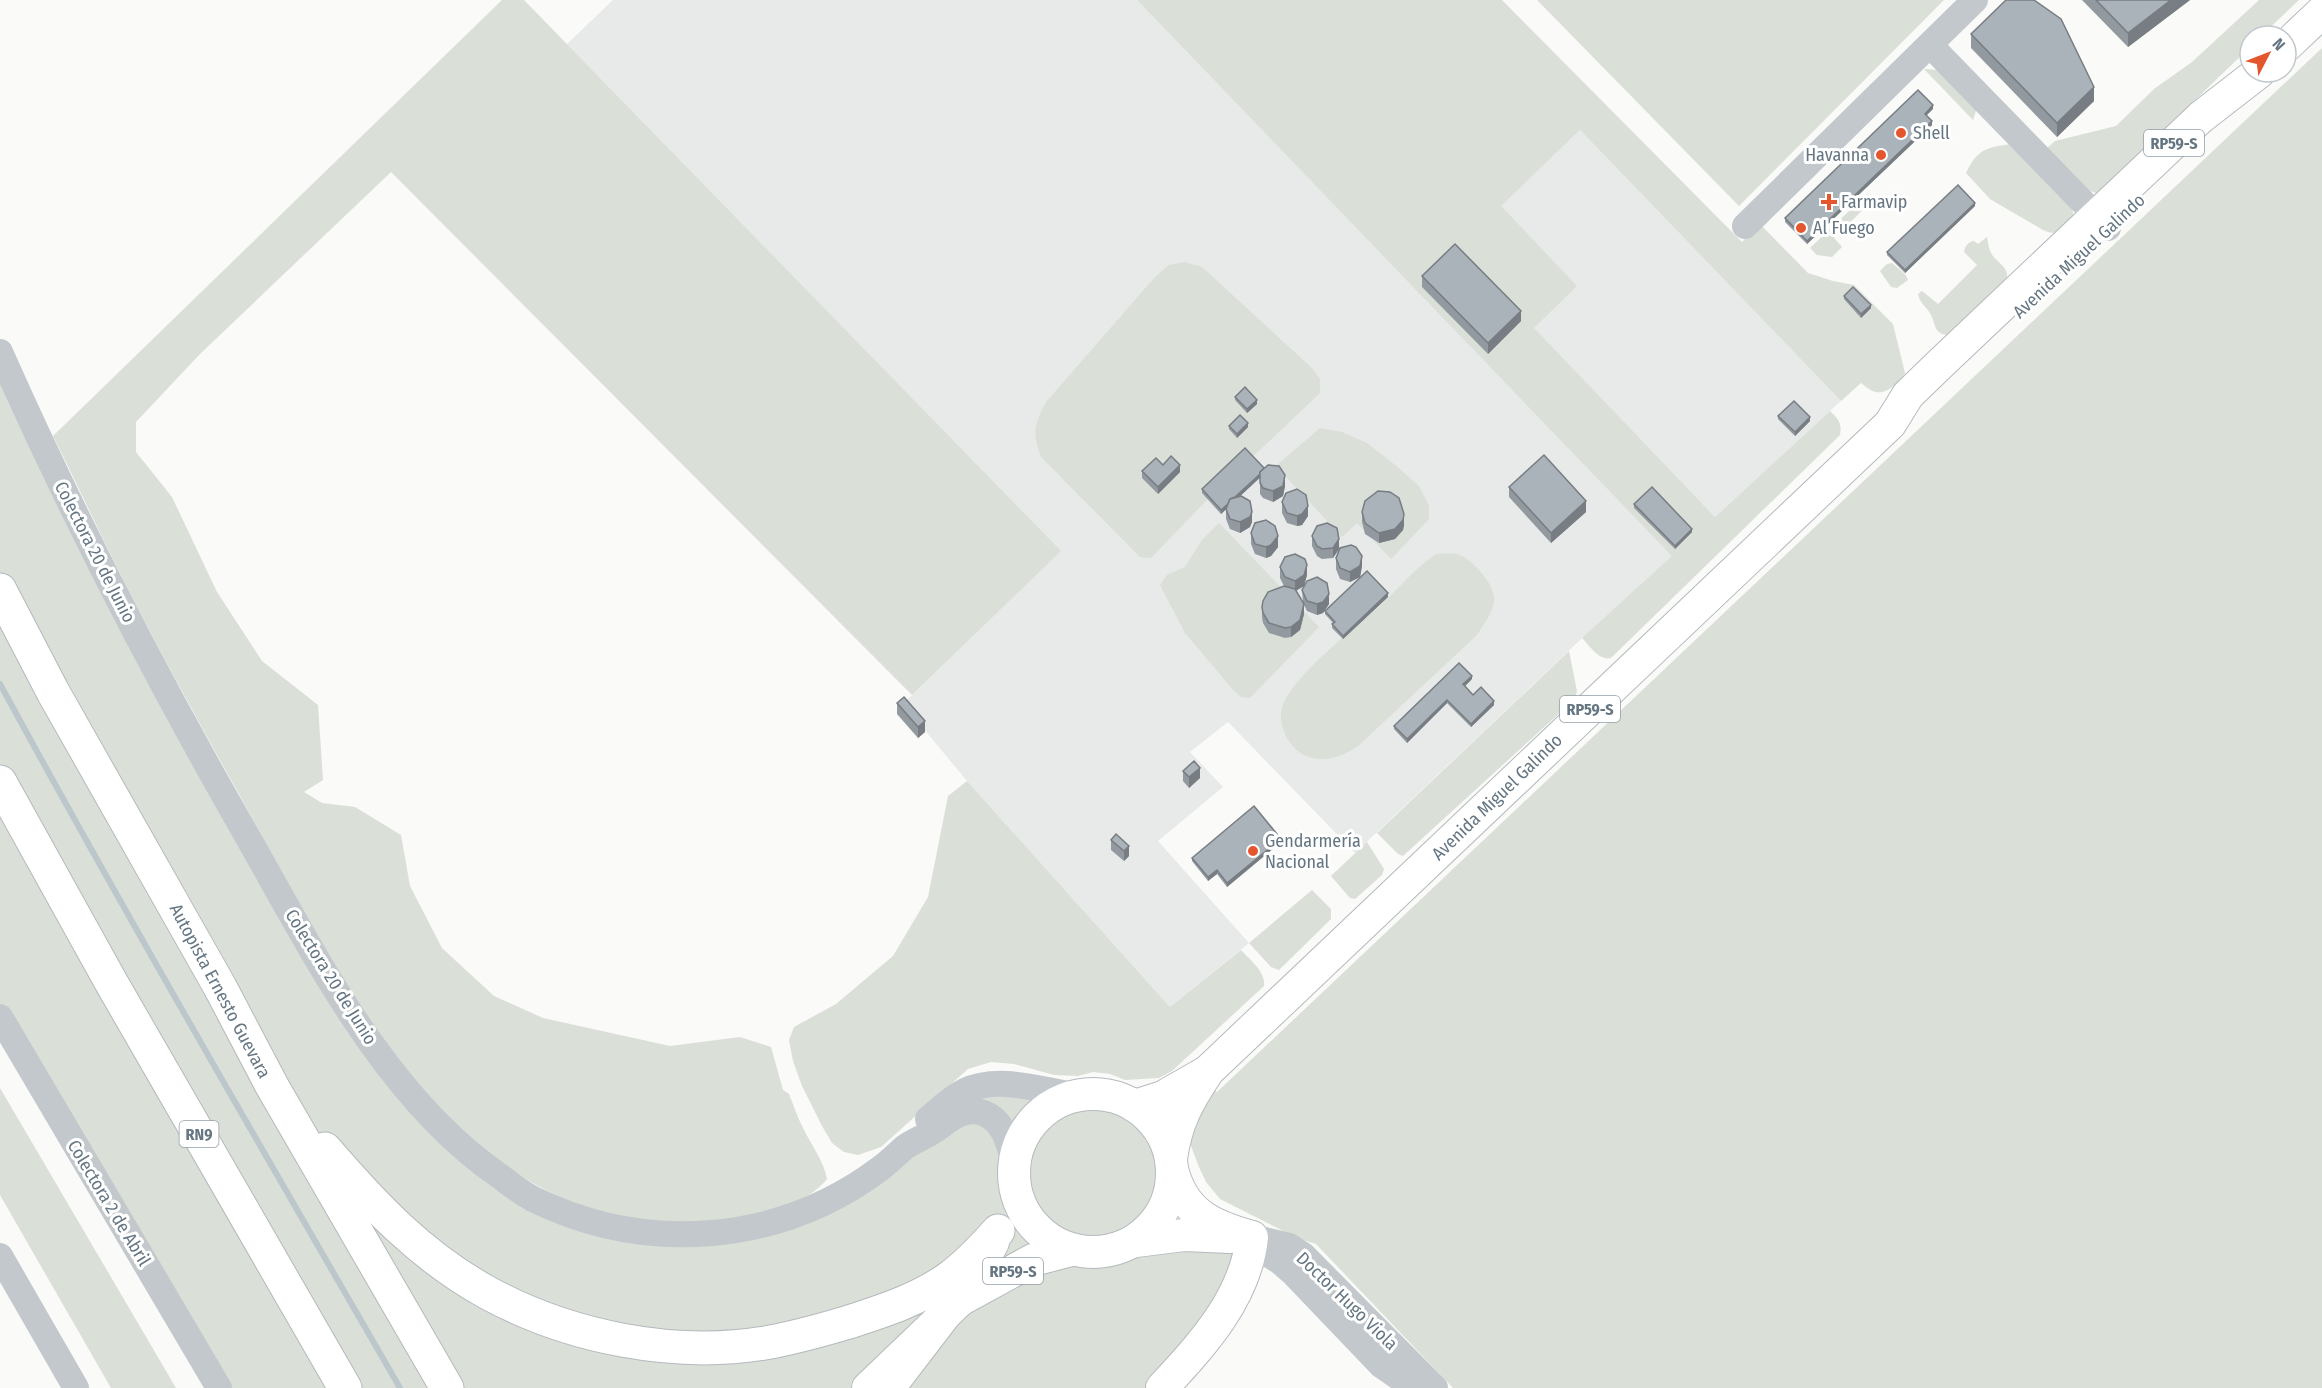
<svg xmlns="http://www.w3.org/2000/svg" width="2322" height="1388" font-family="'Fira Sans Condensed',sans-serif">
<rect width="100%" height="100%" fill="#fafaf8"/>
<g fill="#e8e9e9">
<polygon points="613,0 1137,0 1673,556 1578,642 1355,853 1228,722 1190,752 1223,787 1158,841 1249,943 1170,1007 967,781 903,704 1060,551 567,44"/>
<polygon points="1580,130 1841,401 1715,517 1533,328 1500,206"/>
</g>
<g fill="#dadfd7">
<path d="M502,0H524L1061,551L912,695L391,172L200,354L136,422V452L172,497L217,592L262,661L318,705L323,780L304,792L322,803L355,807L401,835L410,886L442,948L494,996L543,1018L670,1046L740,1037L771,1047L783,1090L789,1094C793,1104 797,1116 802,1126C810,1143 824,1161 827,1179C800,1212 744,1218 704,1222C692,1223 679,1226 668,1225C595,1223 513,1180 462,1131C379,1051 323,944 267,845C223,765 178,686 136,605C107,549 81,492 53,436Z"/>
<path d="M1137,0H1502L1742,242L1760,224L1808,273L1833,281L1854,285L1893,324L1905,373C1902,379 1899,381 1895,385C1881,396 1874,394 1861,383L1841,401L1580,130L1501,206L1577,286L1534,328L1715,517L1830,411C1839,420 1842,423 1840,435L1611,658C1599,661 1590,646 1582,638L1672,556Z"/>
<polygon points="1537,0 1944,0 1739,206"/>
<polygon points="2259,0 2299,0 2261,36 2250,36 2250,47 2101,191 2096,193 2087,190 2047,148 2055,141 2116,126 2154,89 2192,62"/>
<polygon points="2322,48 2322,1388 1453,1388 1316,1244 1297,1238 1220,1199 1206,1182 1199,1167 1191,1146 1187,1130 1213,1088 1217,1092"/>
<polygon points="1924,69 1939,70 1977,108 1973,120"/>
<path d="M2013,144L2070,204L2073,212V219C2061,230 2059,237 2043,230L1990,199L1966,173C1978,148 1988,147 2013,144Z"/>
<polygon points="1867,194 1873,200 1834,238 1842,247 1832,257 1817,255 1810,248"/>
<path d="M1987,237C1988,243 1989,251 1993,256C2000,265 2009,267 2007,281L1948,335C1934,334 1936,325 1931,315C1927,307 1920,304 1918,294L1922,291L1938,304L1977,265L1964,252C1965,246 1968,242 1974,241L1978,244Z"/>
<path d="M1184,262L1202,267L1312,368L1320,379V393L1204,503L1151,558L1140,557L1041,457C1032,432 1034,425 1046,402L1155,277L1169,265Z"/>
<polygon points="1892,263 1905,274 1908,280 1897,288 1891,287 1880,271 1887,264"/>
<polygon points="0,352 306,940 472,1158 616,1228 766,1224 973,1111 1014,1163 1014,1185 1021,1207 1033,1226 1050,1241 1071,1250 1093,1253 1115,1250 1136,1241 1252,1244 1162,1388 219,1388 0,1017"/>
<polygon points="1320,428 1342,432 1367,443 1395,465 1419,486 1429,506 1429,519 1391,559 1357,523 1342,537 1276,466"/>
<polygon points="1219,523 1319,627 1250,698 1241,697 1235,692 1185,633 1160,585 1167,575 1185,567 1202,540"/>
<path d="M1436,554C1443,554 1453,552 1459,555C1473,559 1497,587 1494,602C1492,614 1483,625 1477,635L1358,746C1342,757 1325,763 1306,756C1287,748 1275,720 1284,702C1302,668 1353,630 1382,604C1400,587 1415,568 1436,554Z"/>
<polygon points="1569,651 1577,691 1575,699 1403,856 1398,854 1377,833"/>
<path d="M967,781L1170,1007L1241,950C1250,960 1266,972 1264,986L1172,1071L1159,1078L1125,1080L1110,1074L1093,1072L1078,1076L1054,1075L1014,1064L991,1062L968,1069L881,1147L858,1155L844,1152L832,1143L822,1126L802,1086L793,1061L789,1040L794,1027L836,1004L893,956L928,897L948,796Z"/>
<polygon points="1367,842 1384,869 1382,875 1355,899 1350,898 1331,876"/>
<polygon points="1312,890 1331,909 1331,919 1279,970 1271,967 1249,943"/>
<polygon points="0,1088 176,1388 111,1388 0,1195"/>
<polygon points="980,1093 1025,1096 1035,1103 1023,1114 1016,1130 979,1103"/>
<circle cx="1092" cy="1173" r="64"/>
</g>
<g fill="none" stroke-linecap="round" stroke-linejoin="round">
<path stroke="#bbc7cb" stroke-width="6" d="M0,684C129,921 265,1154 400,1388"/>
<g stroke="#b5babe" stroke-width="34">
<g id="major">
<polyline points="2286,46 2322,12"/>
<circle cx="1093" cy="1173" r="79"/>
<polyline points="1135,1106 1163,1097 1205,1073"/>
<path d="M1171,1159C1176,1122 1188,1101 1208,1071L1890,424L1908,395L1939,365L2201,117L2259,72"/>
<polyline points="1136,1241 1184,1235 1230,1237"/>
<polyline points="960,1300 1033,1260 1071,1250"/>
<polyline points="868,1388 959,1301 980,1268 993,1242"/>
<path d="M1162,1388C1201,1346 1246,1298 1252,1237C1211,1226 1183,1213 1172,1169"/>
</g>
</g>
<g stroke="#b4b9bd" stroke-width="35">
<g id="highway">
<polyline points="0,590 53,692 220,987 272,1086 447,1388"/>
<polyline points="0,782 111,982 345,1388"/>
<path d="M325,1149C374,1206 421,1256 488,1293C569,1337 673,1358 765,1343C794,1338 822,1330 849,1322C883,1311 920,1299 949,1278C967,1265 983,1248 998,1231"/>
<polyline points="890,1388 895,1379 944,1315"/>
</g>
</g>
<g stroke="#c3c8cc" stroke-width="26">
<polyline points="1930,45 2108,228"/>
<polyline points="1745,226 1975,0"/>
<path d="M0,352C73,517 156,677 246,834C314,953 385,1098 501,1177C511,1185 522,1193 533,1199C647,1255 780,1244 881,1168C890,1161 897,1154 905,1147C914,1141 924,1137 932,1132C945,1124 957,1111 974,1111C1001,1113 1009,1141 1014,1163"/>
<polyline points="0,1017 219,1388"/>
<path d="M928,1119C940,1109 951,1098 965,1091C998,1075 1040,1090 1074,1095"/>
<polyline points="1252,1237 1289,1246 1303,1255 1435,1388"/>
<polyline points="1252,1244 1279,1261 1294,1274 1381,1365 1414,1388"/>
<polyline points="0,1256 76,1388"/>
</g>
<use href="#major" stroke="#fff" stroke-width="32"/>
<use href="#highway" stroke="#fff" stroke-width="33"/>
</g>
<g fill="#929a9f">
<polygon points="2082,0 2190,0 2128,47"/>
<polygon points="1971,34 2094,101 2057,137 1971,48"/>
<polygon points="1933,109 1926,115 1932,125 1807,244 1785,222 1785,218"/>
<polygon points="1975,206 1905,273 1887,255 1887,252"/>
<polygon points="1422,276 1521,321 1488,354 1422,287"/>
<polygon points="1844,296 1871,308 1861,318 1844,299"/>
<polygon points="1235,397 1257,404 1247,413 1235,400"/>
<polygon points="1778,416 1810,421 1795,436 1778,419"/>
<polygon points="1229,426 1248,427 1237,438 1229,429"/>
<polygon points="1163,465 1180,472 1158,494 1142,478 1142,471"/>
<polygon points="1264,468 1285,486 1283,496 1273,502 1263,498 1260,494 1260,477 1240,496 1252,522 1250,527 1240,533 1230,529 1226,519 1226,509 1221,514 1202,493 1202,489"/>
<polygon points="1509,487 1586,512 1551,543 1509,497"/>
<polygon points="1282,502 1308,516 1302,525 1297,526 1287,523 1282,513"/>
<polygon points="1634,504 1692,532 1675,549 1634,508"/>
<polygon points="1362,512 1404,525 1403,530 1395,539 1379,543 1365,534 1362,522"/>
<polygon points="1251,533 1278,547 1271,556 1266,558 1255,554 1251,544"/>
<polygon points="1312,536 1339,549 1333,558 1322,559 1317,556 1312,546"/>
<polygon points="1336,558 1362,566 1360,577 1350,582 1340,579 1336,569"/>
<polygon points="1280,567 1307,575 1304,586 1296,591 1303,602 1302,590 1329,604 1323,613 1317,615 1307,611 1304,605 1304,614 1300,630 1291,637 1285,638 1269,633 1263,623 1262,617 1262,607 1284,586 1280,578"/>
<polygon points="1388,597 1343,639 1332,628 1332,624 1333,623 1325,614 1325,611"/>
<polygon points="1472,679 1465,686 1473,695 1494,705 1471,727 1447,703 1407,743 1394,729 1394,726"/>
<polygon points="897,703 925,732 918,738 897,714"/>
<polygon points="1183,771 1200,778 1189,788 1183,781"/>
<polygon points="1116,834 1129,856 1124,861 1111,850 1111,840"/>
<polygon points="1281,842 1227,887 1217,874 1208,881 1192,861 1192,858"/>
</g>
<g fill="#777d82">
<polygon points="2171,0 2190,0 2128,47 2128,33"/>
<polygon points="2094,87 2094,101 2057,137 2057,123"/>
<polygon points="1933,105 1933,109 1925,117 1925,114"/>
<polygon points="1932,121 1932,125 1807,244 1807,241"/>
<polygon points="1975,203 1975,206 1905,273 1905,270"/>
<polygon points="1871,305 1871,308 1861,318 1861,314"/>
<polygon points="1521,311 1521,321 1488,354 1488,343"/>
<polygon points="1257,400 1257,404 1247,413 1247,409"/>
<polygon points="1810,417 1810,421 1795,436 1795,432"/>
<polygon points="1248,423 1248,427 1237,438 1237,434"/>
<polygon points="1180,465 1180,472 1158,494 1158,487"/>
<polygon points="1265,469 1265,473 1221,514 1221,510"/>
<polygon points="1285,475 1285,486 1283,496 1273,502 1273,491"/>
<polygon points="1586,501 1586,512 1551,543 1551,533"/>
<polygon points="1308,506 1308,516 1302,525 1297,526 1297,516"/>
<polygon points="1252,512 1252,522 1250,527 1240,533 1240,522"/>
<polygon points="1404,514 1404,525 1403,530 1395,539 1379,543 1379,533"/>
<polygon points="1692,529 1692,532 1675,549 1675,546"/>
<polygon points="1278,536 1278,547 1271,556 1266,558 1266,547"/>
<polygon points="1339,539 1339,549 1333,558 1333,548"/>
<polygon points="1362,556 1362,566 1360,577 1350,582 1350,572"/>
<polygon points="1307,565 1307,575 1304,586 1295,591 1295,581"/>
<polygon points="1388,593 1388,597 1343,639 1343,636"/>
<polygon points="1329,594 1329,604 1323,613 1317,615 1317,604"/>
<polygon points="1304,604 1304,614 1300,630 1291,637 1291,627"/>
<polygon points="1472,676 1472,679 1463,688 1463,684"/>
<polygon points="1447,700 1447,703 1407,743 1407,739"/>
<polygon points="1494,701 1494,705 1471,727 1471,724"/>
<polygon points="925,721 925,732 918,738 918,727"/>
<polygon points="1200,768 1200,778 1189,788 1189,777"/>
<polygon points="1281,839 1281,842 1227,887 1227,883"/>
<polygon points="1129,846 1129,856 1124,861 1124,851"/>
<polygon points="1217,870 1217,874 1208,881 1208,877"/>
</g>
<g fill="#aab3b9" stroke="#777d82" stroke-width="1.5">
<polygon points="2006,0 2034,0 2061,19 2094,87 2057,123 1971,34"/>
<polygon points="2096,0 2171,0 2128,33"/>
<polygon points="1918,90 1933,105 1925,114 1932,121 1807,241 1785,218"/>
<polygon points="1958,185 1975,203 1905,270 1887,252"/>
<polygon points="1455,244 1521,311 1488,343 1422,276"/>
<polygon points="1853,287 1871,305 1861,314 1844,296"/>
<polygon points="1245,387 1257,400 1247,409 1235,397"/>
<polygon points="1794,401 1810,417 1795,432 1778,416"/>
<polygon points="1240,415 1248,423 1237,434 1229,426"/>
<polygon points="1245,448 1264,468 1260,472 1260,474 1235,497 1230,499 1228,504 1221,510 1202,489"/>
<polygon points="1544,455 1586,501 1551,533 1509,487"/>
<polygon points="1171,456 1180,465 1158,487 1142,471 1156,458 1163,465"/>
<polygon points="1268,465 1279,466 1285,475 1283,486 1273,491 1263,488 1260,483 1260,472"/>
<polygon points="1652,487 1692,529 1675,546 1634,504"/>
<polygon points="1297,489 1306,495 1308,506 1302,514 1297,516 1287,513 1282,502 1286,493"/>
<polygon points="1378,491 1390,492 1399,498 1404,514 1403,520 1395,529 1379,533 1365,523 1362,512 1365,501"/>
<polygon points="1241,496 1250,501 1252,512 1250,517 1240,522 1230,519 1226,509 1230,499"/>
<polygon points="1266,520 1275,526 1278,536 1271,545 1266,547 1255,544 1251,533 1255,523"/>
<polygon points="1327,523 1337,528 1339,539 1333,548 1322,549 1317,546 1312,536 1317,526"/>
<polygon points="1351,545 1356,547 1362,556 1360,566 1350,572 1340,568 1336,558 1340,548"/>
<polygon points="1295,554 1305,559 1307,565 1304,575 1295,581 1285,577 1280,567 1285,557"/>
<polygon points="1367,571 1388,593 1343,636 1332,624 1335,622 1325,611"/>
<polygon points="1317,577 1327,583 1329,594 1323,602 1317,604 1307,601 1302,590 1307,581"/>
<polygon points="1284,586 1295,589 1304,604 1300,620 1291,627 1285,628 1269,623 1263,613 1262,607 1263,601 1268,592"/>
<polygon points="1459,663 1472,676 1463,684 1473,695 1481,687 1494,701 1471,724 1447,700 1407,739 1394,726"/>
<polygon points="904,697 925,721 918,727 897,703"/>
<polygon points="1194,761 1200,768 1189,777 1183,771"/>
<polygon points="1254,806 1281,839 1227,883 1217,870 1208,877 1192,858"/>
<polygon points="1116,834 1129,846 1124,851 1111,840"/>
</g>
<g fill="#e4572e" stroke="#fff" stroke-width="2">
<circle cx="1901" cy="133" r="6"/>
<circle cx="1881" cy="155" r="6"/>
<path d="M1826 193h6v6h6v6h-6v6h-6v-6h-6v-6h6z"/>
<circle cx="1801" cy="228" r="6"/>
<circle cx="1253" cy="851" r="6"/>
</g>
<g text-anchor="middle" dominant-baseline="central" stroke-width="6" stroke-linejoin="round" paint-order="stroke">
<g fill="#fff" stroke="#939fa8" stroke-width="1.5">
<rect x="2144" y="130" width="60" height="26" rx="4.5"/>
<rect x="1560" y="696" width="60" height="26" rx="4.5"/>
<rect x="179.5" y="1121" width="39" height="26" rx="4.5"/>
<rect x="983" y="1258" width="60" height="26" rx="4.5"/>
</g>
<g font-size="16" font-weight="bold" fill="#657683">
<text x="2174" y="143">RP59-S</text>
<text x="1590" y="709">RP59-S</text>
<text x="199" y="1134">RN9</text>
<text x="1013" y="1271">RP59-S</text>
</g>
<g font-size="18" fill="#657683" stroke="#fff" text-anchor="start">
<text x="1913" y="133">Shell</text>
<text x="1869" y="155" text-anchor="end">Havanna</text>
<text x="1841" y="202">Farmavip</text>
<text x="1813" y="228">Al Fuego</text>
<text x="1265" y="841">Gendarmería<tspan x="1265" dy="21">Nacional</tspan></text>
</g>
<g font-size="18" fill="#657683" stroke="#fff">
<text transform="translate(2079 256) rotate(-43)">Avenida Miguel Galindo</text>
<text transform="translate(95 552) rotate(63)">Colectora 20 de Junio</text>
<text transform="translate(1497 797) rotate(-44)">Avenida Miguel Galindo</text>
<text transform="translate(331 977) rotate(58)">Colectora 20 de Junio</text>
<text transform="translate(220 991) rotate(62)">Autopista Ernesto Guevara</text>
<text transform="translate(109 1203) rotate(59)">Colectora 2 de Abril</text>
<text transform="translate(1347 1301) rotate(44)">Doctor Hugo Viola</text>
</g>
</g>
<g transform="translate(2268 54) rotate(48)"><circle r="28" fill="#ffffff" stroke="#c1c8cd" stroke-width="1.5"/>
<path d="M0-4.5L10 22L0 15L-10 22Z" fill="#e4572e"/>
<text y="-9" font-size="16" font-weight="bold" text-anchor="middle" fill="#657683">N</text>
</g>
</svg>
